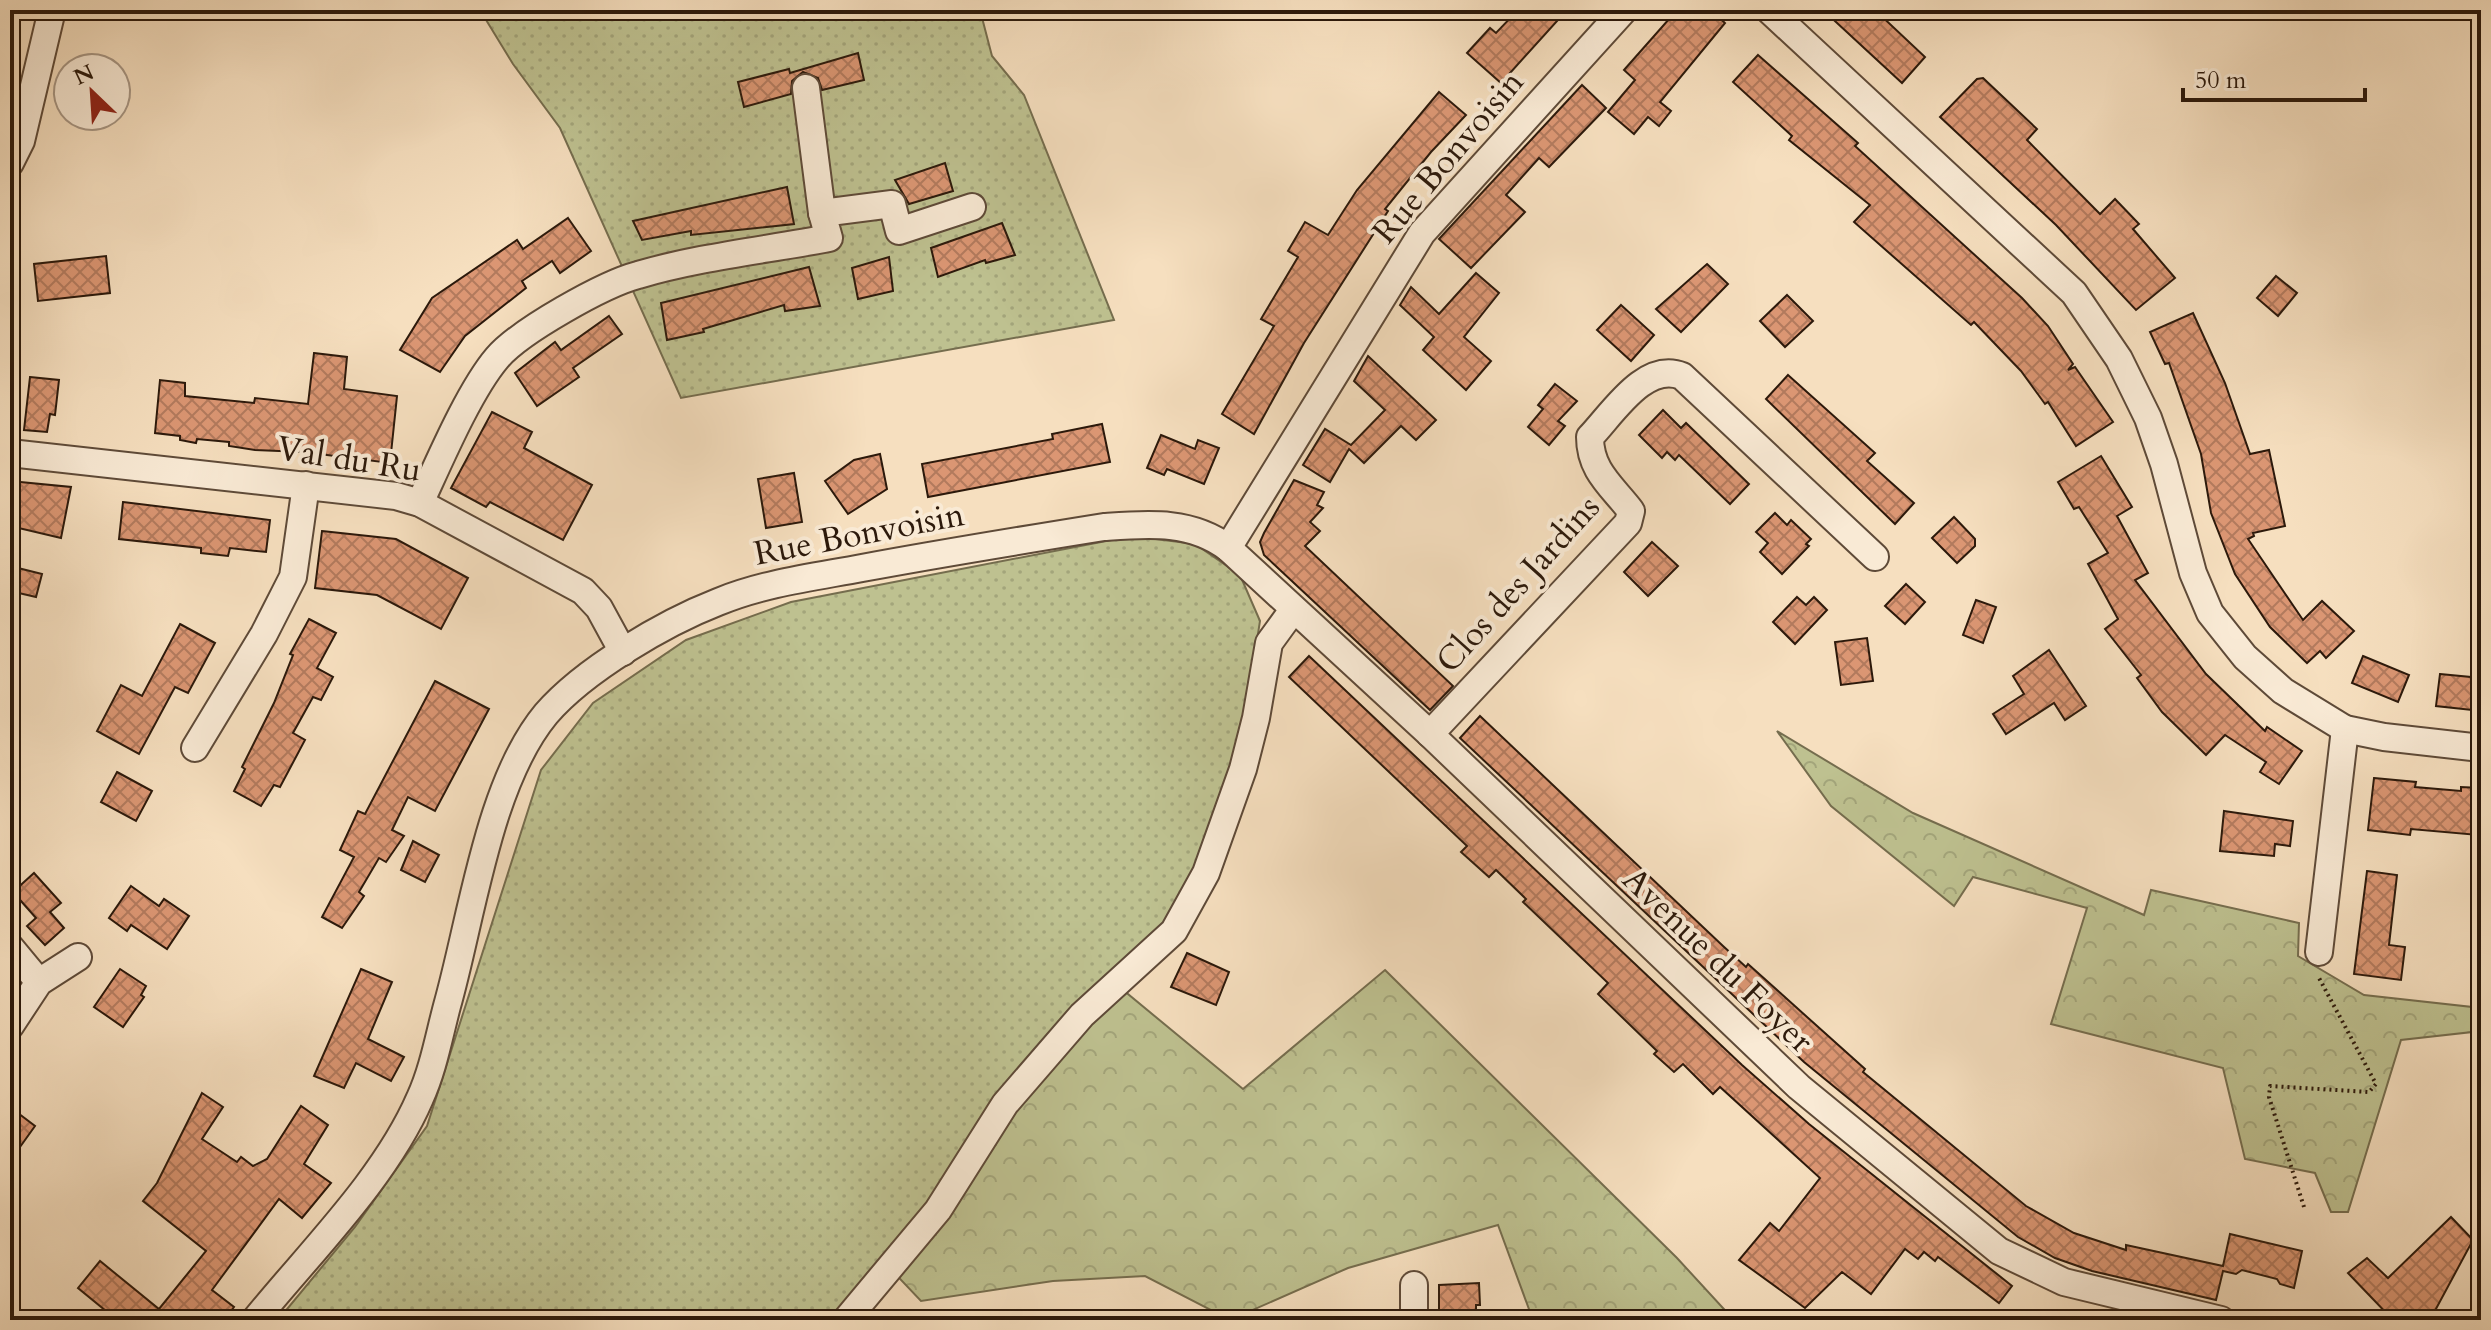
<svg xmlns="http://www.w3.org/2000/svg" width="2491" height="1330" font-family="Cardo,serif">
<defs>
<pattern id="grass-dots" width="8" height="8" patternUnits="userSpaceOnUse" patternTransform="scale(2)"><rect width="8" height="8" fill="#bec190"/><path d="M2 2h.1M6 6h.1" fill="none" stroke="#a3a57b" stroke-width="1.8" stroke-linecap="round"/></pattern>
<pattern id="forest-crowns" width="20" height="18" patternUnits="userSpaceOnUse" patternTransform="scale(2)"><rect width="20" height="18" fill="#bec190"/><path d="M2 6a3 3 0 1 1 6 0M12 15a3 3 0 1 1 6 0" fill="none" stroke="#a3a57b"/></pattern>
<pattern id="building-cross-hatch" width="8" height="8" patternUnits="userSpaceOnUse" patternTransform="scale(2)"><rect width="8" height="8" fill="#db9673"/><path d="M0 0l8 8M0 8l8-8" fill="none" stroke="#b27a5d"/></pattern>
</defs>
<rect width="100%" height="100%" fill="#f6dfbf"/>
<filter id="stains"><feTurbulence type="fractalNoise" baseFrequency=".0025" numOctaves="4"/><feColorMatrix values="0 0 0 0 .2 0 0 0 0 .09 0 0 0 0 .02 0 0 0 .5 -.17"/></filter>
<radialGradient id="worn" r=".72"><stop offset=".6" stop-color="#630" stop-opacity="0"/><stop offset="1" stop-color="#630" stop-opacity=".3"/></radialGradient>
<g fill="url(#grass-dots)" stroke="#756d4e" stroke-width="2">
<polygon points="480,10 980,10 992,56 1024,95 1114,320 681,398 560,128 513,64"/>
<polygon points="1132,536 1195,544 1240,575 1260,621 1235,780 1184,897 1117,985 838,1320 278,1320 355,1227 427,1126 541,770 593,703 686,640 791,602"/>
</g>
<g fill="url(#forest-crowns)" stroke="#756d4e" stroke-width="2">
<polygon points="1777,731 1913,813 2144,915 2151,890 2299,923 2298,956 2364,995 2481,1008 2481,1031 2401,1040 2348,1212 2331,1212 2315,1173 2245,1159 2223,1068 2051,1024 2087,908 1973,877 1954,906 1831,806"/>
<polygon points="1385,970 1677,1258 1734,1320 1533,1320 1498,1225 1348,1268 1230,1320 1145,1276 1053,1281 921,1301 885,1263 1117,985 1243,1089"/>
</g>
<g fill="url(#building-cross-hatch)" stroke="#2c190b" stroke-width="2">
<polygon points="1518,10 1567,10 1501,83 1467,53 1490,28 1496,33"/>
<polygon points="1677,10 1711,10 1725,23 1660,102 1671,111 1659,126 1648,117 1634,134 1608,112 1635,80 1624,70"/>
<polygon points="1823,10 1875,10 1925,57 1902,83"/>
<polygon points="858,53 864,80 822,90 818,78 803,72 792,81 791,94 744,107 738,82 789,69 790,73"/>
<polygon points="1758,55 1858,143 1855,146 2022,298 2048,326 2073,364 2068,370 2075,367 2113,422 2076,446 2048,402 2045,404 2021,371 1974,322 1971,325 1854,222 1870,205 1789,140 1792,136 1733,82"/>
<polygon points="1983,78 2037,129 2027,140 2100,214 2115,199 2139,224 2133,229 2175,278 2136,310 2056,225 1940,117 1977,79"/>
<polygon points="1582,85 1606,108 1549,167 1539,158 1506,195 1525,212 1471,268 1439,239"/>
<polygon points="1439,92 1466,115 1431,152 1385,209 1388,211 1304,343 1254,434 1222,414 1274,326 1261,319 1298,257 1288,251 1305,222 1328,235 1357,190"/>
<polygon points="945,163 953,191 909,204 895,180"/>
<polygon points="787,187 794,224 691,235 691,231 642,240 633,221"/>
<polygon points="568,218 591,251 560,273 552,261 522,281 526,288 465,336 440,372 400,350 432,298 517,240 523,249"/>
<polygon points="1002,223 1015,255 986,263 985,260 938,277 931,248"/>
<polygon points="106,256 110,293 38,301 34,264"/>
<polygon points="889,257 893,291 858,299 852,268"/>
<polygon points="1707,264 1728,284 1681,332 1656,309"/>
<polygon points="809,267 820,306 785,311 784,305 703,329 704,332 667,340 661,303"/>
<polygon points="1476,273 1499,293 1464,337 1491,361 1466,390 1423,350 1434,337 1400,305 1411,287 1439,314"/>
<polygon points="2276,276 2297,293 2278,316 2257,298"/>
<polygon points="1787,295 1813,321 1785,347 1760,321"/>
<polygon points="1621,305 1654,335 1631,361 1597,330"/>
<polygon points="2193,313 2225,383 2250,454 2269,450 2285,526 2253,533 2254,536 2248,539 2303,620 2322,601 2354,631 2326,658 2320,651 2307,663 2270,627 2235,574 2211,513 2201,454 2169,363 2165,364 2150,332"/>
<polygon points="609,316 622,334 573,368 579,377 537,406 515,373 555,342 561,350"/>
<polygon points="314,353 347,357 344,389 397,396 390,463 303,452 255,450 229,446 229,442 197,439 196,443 180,440 180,436 155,433 160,380 185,383 185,396 254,403 255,398 308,404"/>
<polygon points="1368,356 1436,420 1416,440 1401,426 1364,463 1349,449 1330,482 1303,465 1325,429 1351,445 1385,410 1354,381"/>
<polygon points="1788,375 1875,453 1867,461 1914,503 1895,524 1766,399"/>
<polygon points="30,377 59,380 55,415 50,414 47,432 24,430"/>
<polygon points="1555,384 1577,401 1558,421 1565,426 1549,445 1528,427 1543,409 1538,405"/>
<polygon points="1663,410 1681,428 1686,423 1749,484 1730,504 1679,455 1675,460 1667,452 1662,458 1639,435"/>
<polygon points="492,412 532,432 524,448 592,485 563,540 490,502 486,507 451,488"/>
<polygon points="1102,424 1110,462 928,497 922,464 1053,439 1052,434"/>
<polygon points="1161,435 1195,449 1198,440 1219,448 1204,484 1167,469 1164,475 1147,468"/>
<polygon points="880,454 887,489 848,514 825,481 854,460"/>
<polygon points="2101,456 2132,507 2117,516 2148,573 2135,580 2206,674 2265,731 2267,727 2302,751 2279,784 2260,772 2266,762 2225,735 2206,755 2162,712 2137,678 2141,675 2105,629 2118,619 2088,564 2108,553 2079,507 2074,509 2058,482"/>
<polygon points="794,473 802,522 766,528 758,479"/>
<polygon points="1294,480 1324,492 1317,505 1323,508 1310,522 1320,531 1305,546 1453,686 1430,710 1264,555 1260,542 1264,533"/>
<polygon points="10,481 71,487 61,538 10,526"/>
<polygon points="123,502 270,520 266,552 230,548 228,556 201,553 201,548 119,539"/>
<polygon points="1775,513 1787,525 1791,520 1811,539 1806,544 1809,546 1782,574 1760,552 1768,543 1756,532"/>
<polygon points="1954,517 1975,539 1975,546 1957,563 1932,538"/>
<polygon points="322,531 396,539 468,578 441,629 377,595 315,588"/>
<polygon points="1652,542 1678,566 1648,596 1624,572"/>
<polygon points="10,566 42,574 36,597 10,591"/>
<polygon points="1906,584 1925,602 1905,624 1885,606"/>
<polygon points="1797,597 1806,605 1814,597 1827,610 1795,644 1773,622"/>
<polygon points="1976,600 1996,607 1983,643 1963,635"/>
<polygon points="309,619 336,633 317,668 333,677 321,700 313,697 293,733 305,740 280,787 274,785 261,806 234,791 245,769 242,767 274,703 293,655 290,654"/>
<polygon points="180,624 215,643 188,693 175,687 139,754 97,731 121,685 142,696"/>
<polygon points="1867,638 1873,681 1841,685 1835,642"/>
<polygon points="2049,650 2086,706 2065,720 2054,703 2006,734 1993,714 2024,694 2013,676"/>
<polygon points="1309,656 1742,1065 1809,1124 2012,1286 1999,1303 1938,1257 1935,1261 1924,1252 1918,1259 1905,1249 1871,1294 1842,1272 1805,1308 1739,1260 1770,1223 1779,1231 1820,1178 1720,1087 1713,1094 1683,1064 1674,1072 1654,1054 1657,1051 1598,994 1608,983 1523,902 1526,899 1496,870 1489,877 1461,852 1467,846 1289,677"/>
<polygon points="2363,656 2409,675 2398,702 2352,683"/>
<polygon points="2440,674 2481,678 2481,711 2436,706"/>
<polygon points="435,681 489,709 435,811 408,797 392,830 404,836 386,862 379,858 359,892 364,896 342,928 322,917 354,857 340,850 358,811 365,814"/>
<polygon points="1480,716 1723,946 1746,967 1748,964 1865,1069 1863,1072 2026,1206 2074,1233 2126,1250 2126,1245 2223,1266 2230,1234 2302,1251 2294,1288 2280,1284 2277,1279 2242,1270 2236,1274 2223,1271 2216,1300 2092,1271 2055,1258 2018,1237 1804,1062 1460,738"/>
<polygon points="117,772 152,791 136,821 101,802"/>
<polygon points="2374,778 2416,782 2415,787 2461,791 2461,787 2481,788 2478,835 2411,829 2410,835 2368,830"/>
<polygon points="2224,811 2293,821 2290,846 2275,844 2274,856 2220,851"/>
<polygon points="413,841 439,855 425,882 401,870"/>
<polygon points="2367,871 2397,875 2389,945 2405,947 2401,980 2354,974"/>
<polygon points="34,873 61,903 50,912 64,928 45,945 27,926 36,918 13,892"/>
<polygon points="131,886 159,906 164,899 189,916 167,949 131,925 127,931 109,918"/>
<polygon points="1187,953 1229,972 1216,1005 1171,987"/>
<polygon points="120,969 146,986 141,995 144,997 123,1027 94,1007"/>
<polygon points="361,969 392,982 368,1039 404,1057 391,1081 356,1063 344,1088 314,1076"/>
<polygon points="202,1093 223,1107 202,1139 237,1162 241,1157 253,1166 267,1159 301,1106 328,1125 304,1164 331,1183 302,1218 279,1199 212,1290 234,1307 224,1320 117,1320 78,1288 100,1261 159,1309 206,1251 143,1201 157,1183"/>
<polygon points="10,1107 35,1126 10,1161"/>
<polygon points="2451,1217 2473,1240 2430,1320 2393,1320 2348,1273 2367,1258 2388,1278"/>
<polygon points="1479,1283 1480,1305 1476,1305 1476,1320 1439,1320 1439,1285"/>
</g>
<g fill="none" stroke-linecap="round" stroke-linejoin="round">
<g stroke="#5e4a38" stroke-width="30">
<g id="street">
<polyline points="1769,10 2074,293 2119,359 2148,418 2164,464 2193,573 2210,613 2245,657 2283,691 2345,729 2384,737 2481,748"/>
<polyline points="806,88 822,213"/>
<polyline points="10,163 21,141 52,10"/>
<polyline points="10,453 396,496 420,503 583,591 599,608 623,652"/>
<path d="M420,503C439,462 469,391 497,358C520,331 604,284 638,275C699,257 766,250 829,238L822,213L892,204L899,231L972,207"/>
<polyline points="1228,548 1422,233 1624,10"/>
<path d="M1430,734L1628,523L1631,511C1612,486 1590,471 1590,437C1613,413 1645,361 1682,376L1875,557"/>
<polyline points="195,748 264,634 293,577 306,485"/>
<polyline points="10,947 39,982"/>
<polyline points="2319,952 2345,729"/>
<polyline points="10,1026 39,982 78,957"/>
<path d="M255,1320C310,1252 385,1179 420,1098C433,1070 439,1036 447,1006C472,918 488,784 546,714C584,670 664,623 718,602C764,583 814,577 862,568C943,553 1023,540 1104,527C1148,524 1191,520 1228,548L1430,734L1799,1087L1999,1251L2064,1282L2221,1320"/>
<polyline points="846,1320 938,1210 1005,1104 1082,1015 1174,931 1206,873 1243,769 1256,718 1269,643 1293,610"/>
<polyline points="1414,1320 1414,1285"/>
</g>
</g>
<polyline stroke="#2c190b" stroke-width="4" stroke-dasharray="2 4" stroke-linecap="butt" points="2304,1207 2269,1097 2270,1086 2369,1092 2376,1084 2319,978"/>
<use href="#street" stroke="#f9ead5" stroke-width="26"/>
</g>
<g text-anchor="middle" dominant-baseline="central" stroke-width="8" stroke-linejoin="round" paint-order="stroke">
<g font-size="34" fill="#2c190b" stroke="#f9ead5">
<text transform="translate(1448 157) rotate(-50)">Rue Bonvoisin</text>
<text transform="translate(349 459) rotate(9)">Val du Ru</text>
<text transform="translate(859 534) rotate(-11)">Rue Bonvoisin</text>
<text transform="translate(1518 584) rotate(-48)">Clos des Jardins</text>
<text transform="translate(1718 960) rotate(44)">Avenue du Foyer</text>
</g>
</g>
<rect width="2491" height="1330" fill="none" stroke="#f6dfbf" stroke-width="40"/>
<rect x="12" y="12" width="2467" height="1306" fill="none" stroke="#2c190b" stroke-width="4"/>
<rect x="20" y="20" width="2451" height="1290" fill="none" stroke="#2c190b" stroke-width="2"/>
<g transform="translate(92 92) rotate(335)"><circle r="38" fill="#f9ead5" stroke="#a79684" stroke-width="2"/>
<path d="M0-6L14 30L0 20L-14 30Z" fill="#8f2418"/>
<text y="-12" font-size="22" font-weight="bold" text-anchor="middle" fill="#2c190b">N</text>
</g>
<path d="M2183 88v12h182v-12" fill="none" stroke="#2c190b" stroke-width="4"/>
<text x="2195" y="88" font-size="24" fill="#2c190b" stroke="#f9ead5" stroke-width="6" paint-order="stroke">50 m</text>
<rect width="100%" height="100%" filter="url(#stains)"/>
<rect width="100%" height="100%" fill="url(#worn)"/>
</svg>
